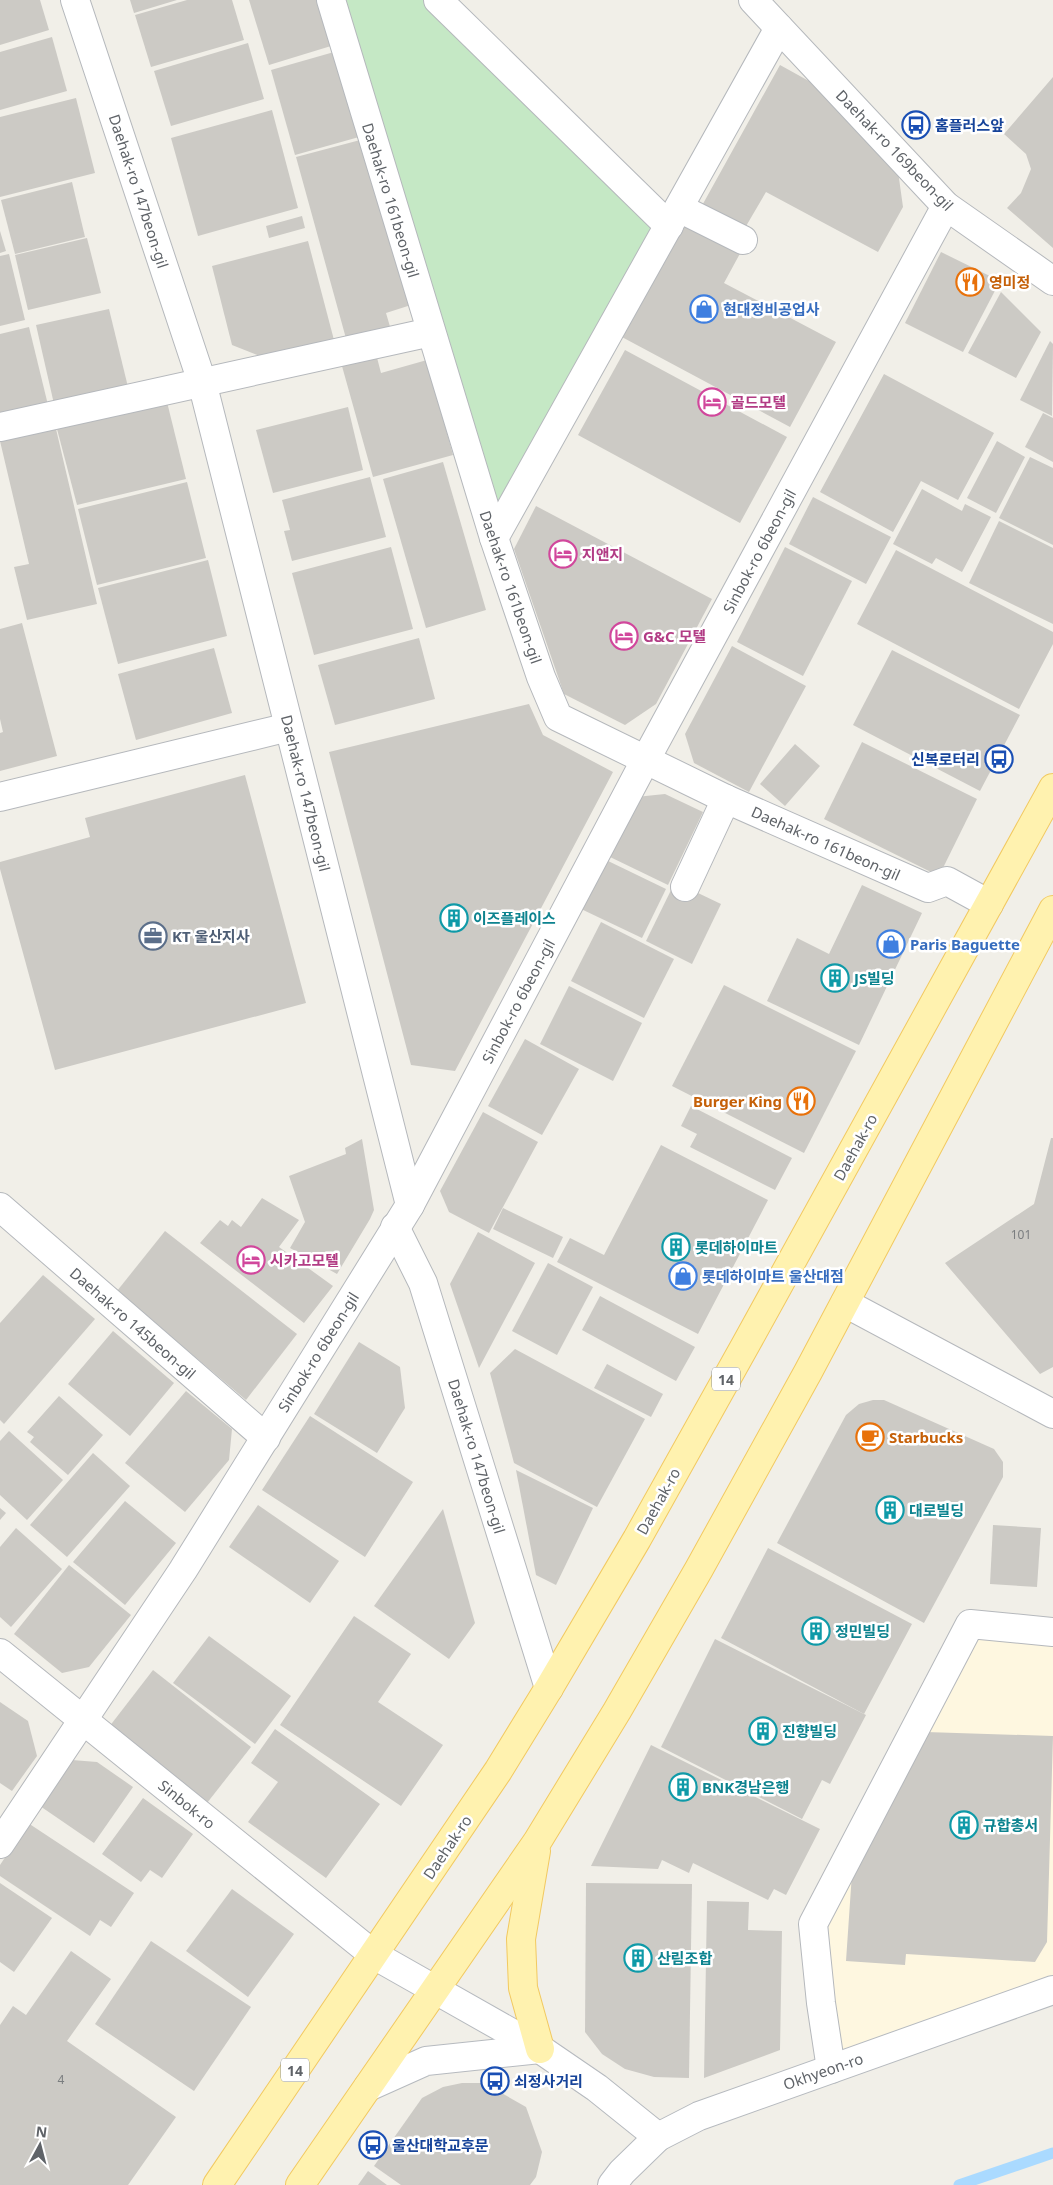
<svg xmlns="http://www.w3.org/2000/svg" width="1053" height="2185" font-family="'Noto Sans','Noto Sans KR',sans-serif">
<rect width="100%" height="100%" fill="#f1efe8"/>
<polygon fill="#fef7e0" points="974,1638 1053,1644 1053,1982 872,2048 842,2050 833,1989 828,1916"/>
<polygon fill="#c5e8c5" points="331,0 438,0 669,226 494,538"/>
<g fill="none" stroke-linecap="round" stroke-linejoin="round">
<polyline stroke="#aadaff" stroke-width="11" points="959,2185 1053,2153"/>
</g>
<g fill="#cccac5">
<polygon points="0,0 40,0 49,30 0,45"/>
<polygon points="130,0 177,0 134,13"/>
<polygon points="187,0 232,0 244,40 151,67 135,15"/>
<polygon points="249,0 317,0 331,46 269,65"/>
<polygon points="52,37 67,91 0,110 0,52"/>
<polygon points="248,43 264,99 171,126 154,71"/>
<polygon points="334,52 359,137 295,155 271,70"/>
<polygon points="780,65 836,96 897,164 903,207 878,252 766,192 742,233 699,211"/>
<polygon points="1053,77 1053,248 1007,208 1021,193 1031,169 1026,154 1004,134"/>
<polygon points="76,98 95,173 0,197 0,117"/>
<polygon points="272,110 298,208 198,236 171,138"/>
<polygon points="364,139 411,305 386,313 391,330 347,342 296,157"/>
<polygon points="72,182 85,237 15,254 1,200"/>
<polygon points="302,216 305,228 269,238 266,226"/>
<polygon points="684,217 743,248 724,283 836,342 790,427 620,336"/>
<polygon points="0,231 6,251 0,253"/>
<polygon points="87,238 101,293 28,310 15,255"/>
<polygon points="308,241 334,340 265,358 232,345 212,266"/>
<polygon points="941,252 1000,281 963,352 905,323"/>
<polygon points="9,254 25,320 0,326 0,256"/>
<polygon points="1001,292 1041,332 1016,378 968,353"/>
<polygon points="109,309 128,387 54,404 36,325"/>
<polygon points="29,327 48,405 0,416 0,334"/>
<polygon points="1050,341 1053,344 1052,416 1020,400"/>
<polygon points="375,350 381,373 427,360 453,455 373,477 340,359"/>
<polygon points="625,350 787,437 740,523 578,435"/>
<polygon points="884,374 994,433 958,500 921,481 893,532 820,492"/>
<polygon points="167,402 186,479 77,505 57,429"/>
<polygon points="348,407 363,470 273,493 256,430"/>
<polygon points="1043,413 1053,418 1053,462 1025,447"/>
<polygon points="56,429 97,604 27,620 14,567 29,564 0,441"/>
<polygon points="997,441 1025,457 996,513 967,498"/>
<polygon points="1030,457 1053,468 1053,545 999,518"/>
<polygon points="443,462 486,610 426,628 383,479"/>
<polygon points="370,477 386,537 292,561 284,531 290,530 282,500"/>
<polygon points="187,482 206,558 97,585 78,509"/>
<polygon points="922,489 962,511 965,504 991,517 962,572 936,558 932,564 893,544"/>
<polygon points="813,497 891,537 866,584 789,544"/>
<polygon points="536,506 712,599 656,704 625,725 564,694 514,549"/>
<polygon points="999,521 1053,548 1053,624 969,583"/>
<polygon points="391,547 413,629 314,655 292,573"/>
<polygon points="785,547 852,581 803,676 737,642"/>
<polygon points="896,550 1053,632 1053,644 1019,709 857,624"/>
<polygon points="208,560 227,636 118,664 98,588"/>
<polygon points="22,623 57,756 0,771 0,733 3,732 0,719 0,629"/>
<polygon points="419,638 435,699 335,725 318,665"/>
<polygon points="732,646 806,686 749,792 694,763 685,734"/>
<polygon points="214,648 232,713 136,740 118,674"/>
<polygon points="892,650 1020,715 980,791 853,725"/>
<polygon points="529,704 543,735 613,772 455,1071 411,1065 329,752"/>
<polygon points="862,742 977,799 939,876 824,819"/>
<polygon points="795,744 820,766 785,806 760,784"/>
<polygon points="245,775 306,1003 55,1070 0,869 0,862 90,837 85,818"/>
<polygon points="665,794 703,812 668,885 608,856 636,797"/>
<polygon points="604,859 666,889 642,938 579,908"/>
<polygon points="675,882 721,904 692,964 646,941"/>
<polygon points="862,885 922,913 859,1045 767,1001 797,938 829,954"/>
<polygon points="601,922 674,959 644,1018 571,981"/>
<polygon points="724,985 856,1051 804,1153 672,1086"/>
<polygon points="569,986 642,1023 613,1081 540,1044"/>
<polygon points="525,1039 579,1069 542,1135 488,1106"/>
<polygon points="691,1106 792,1158 775,1190 690,1147 697,1134 681,1126"/>
<polygon points="483,1112 538,1142 489,1233 449,1212 440,1191"/>
<polygon points="1051,1138 1053,1138 1053,1367 1040,1374 945,1263 1034,1204"/>
<polygon points="362,1139 374,1210 370,1219 337,1274 290,1248 305,1222 289,1176 346,1154 345,1148"/>
<polygon points="661,1145 768,1200 698,1334 557,1262 570,1238 604,1255"/>
<polygon points="262,1198 299,1220 279,1247 333,1286 304,1323 200,1243 220,1220 228,1226 232,1220 241,1227"/>
<polygon points="503,1208 563,1237 553,1258 493,1229"/>
<polygon points="165,1231 297,1334 246,1400 117,1291"/>
<polygon points="478,1232 535,1263 479,1368 450,1284"/>
<polygon points="548,1263 593,1287 557,1355 512,1331"/>
<polygon points="43,1275 95,1319 4,1424 0,1420 0,1323"/>
<polygon points="600,1296 695,1347 676,1381 582,1330"/>
<polygon points="113,1331 174,1383 130,1436 68,1384"/>
<polygon points="359,1342 400,1367 405,1408 377,1453 314,1414"/>
<polygon points="515,1349 645,1419 597,1507 514,1463 490,1373"/>
<polygon points="607,1364 663,1394 651,1417 594,1388"/>
<polygon points="186,1391 232,1429 229,1460 185,1512 125,1463"/>
<polygon points="59,1396 103,1435 68,1475 30,1442 34,1437 27,1432"/>
<polygon points="873,1400 884,1400 994,1449 1003,1462 1003,1477 924,1623 777,1543 846,1415 859,1404"/>
<polygon points="310,1416 413,1482 365,1557 262,1490"/>
<polygon points="9,1431 63,1480 27,1520 0,1495 0,1441"/>
<polygon points="93,1453 130,1486 67,1557 30,1525"/>
<polygon points="516,1470 593,1508 556,1585 536,1575"/>
<polygon points="125,1501 176,1543 125,1605 73,1562"/>
<polygon points="258,1505 339,1561 310,1603 229,1547"/>
<polygon points="0,1508 6,1513 0,1520"/>
<polygon points="443,1509 475,1623 449,1659 374,1606"/>
<polygon points="993,1525 1041,1528 1037,1587 990,1584"/>
<polygon points="16,1528 62,1569 11,1627 0,1617 0,1547"/>
<polygon points="768,1548 912,1624 864,1714 721,1638"/>
<polygon points="69,1565 131,1615 89,1667 62,1673 14,1634"/>
<polygon points="354,1616 411,1654 378,1702 443,1745 401,1806 280,1725"/>
<polygon points="209,1636 291,1696 255,1744 173,1683"/>
<polygon points="715,1639 866,1715 830,1784 822,1780 802,1819 661,1747"/>
<polygon points="153,1670 251,1747 207,1803 109,1727"/>
<polygon points="0,1702 28,1721 37,1756 12,1791 0,1783"/>
<polygon points="275,1729 380,1804 326,1878 248,1822 278,1782 251,1763"/>
<polygon points="926,1732 1053,1736 1047,1942 1035,1962 906,1954 905,1965 846,1961 852,1873"/>
<polygon points="651,1745 820,1829 786,1895 774,1889 768,1900 693,1863 689,1873 662,1860 658,1869 591,1866"/>
<polygon points="72,1760 97,1762 133,1787 94,1843 40,1806"/>
<polygon points="143,1798 193,1834 162,1878 150,1870 141,1882 102,1854"/>
<polygon points="28,1823 134,1893 111,1927 100,1920 90,1936 0,1876 0,1865"/>
<polygon points="0,1883 52,1918 14,1972 0,1962"/>
<polygon points="586,1883 692,1884 689,2078 654,2077 625,2069 602,2054 585,2032"/>
<polygon points="232,1889 294,1934 248,1997 186,1951"/>
<polygon points="707,1901 749,1902 748,1930 782,1931 780,2050 704,2078"/>
<polygon points="151,1941 251,2007 194,2091 95,2024"/>
<polygon points="71,1951 111,1979 67,2041 176,2117 128,2185 0,2185 0,2025 13,2006 26,2015"/>
<polygon points="462,2083 484,2083 526,2107 542,2152 536,2177 530,2185 401,2185 374,2166 422,2098 443,2087"/>
<polygon points="368,2171 387,2185 358,2185"/>
</g>
<g fill="none" stroke-linecap="round" stroke-linejoin="round">
<g stroke="#b5b8bc" stroke-width="30">
<g id="street">
<polyline points="75,0 202,382 410,1205"/>
<polyline points="331,0 494,538 541,677 558,717 726,799 928,888 947,881 989,904"/>
<polyline points="438,0 669,226"/>
<polyline points="753,0 946,206 1053,281"/>
<polyline points="679,208 743,240"/>
<polyline points="0,427 431,332"/>
<polyline points="494,538 779,28"/>
<polyline points="0,797 289,727"/>
<polyline points="685,887 726,799"/>
<polyline points="0,1207 266,1438"/>
<polyline points="395,1227 423,1283 549,1688"/>
<polyline points="845,1303 1053,1414"/>
<polyline points="0,1653 374,1955"/>
<polyline points="0,1844 183,1570 410,1205 646,759 946,206"/>
<polyline points="831,2069 821,2003 813,1924 970,1624 1053,1632"/>
</g>
</g>
<g stroke="#b6babf" stroke-width="30">
<g id="secondary">
<polyline points="374,1955 540,2049 597,2088 658,2137"/>
<polyline points="368,2087 426,2061 540,2049"/>
<polyline points="612,2185 622,2172 658,2137 699,2116 1053,1990"/>
</g>
</g>
<g stroke="#f2c960" stroke-width="30">
<g id="primary">
<polyline points="536,1851 521,1939 523,1988 540,2049"/>
<polyline points="217,2185 498,1771 549,1688 637,1539 746,1344 1053,788"/>
<polyline points="300,2185 537,1842 617,1711 699,1569 808,1372 1053,910"/>
</g>
</g>
<use href="#street" stroke="#fff" stroke-width="28"/>
<use href="#secondary" stroke="#fff" stroke-width="28"/>
<use href="#primary" stroke="#fff2af" stroke-width="28"/>
</g>
<defs>
<g id="bus-ring" transform="scale(1.4375)"><circle r="9.5" fill="#fff" stroke="#1a4fb4" stroke-width="1.5"/><path d="M-5-6H5V4H4V6H2V4H-2V6H-4V4H-5ZM-3.5-4V0h7V-4ZM-3.5 1.2v1.5H-2V1.2ZM2 1.2v1.5H3.5V1.2Z" fill="#1a4fb4"/></g>
<g id="restaurant-ring" transform="scale(1.4375)"><circle r="9.5" fill="#fff" stroke="#e8710a" stroke-width="1.5"/><path d="M-5-6h1v4h1v-4h1v4h1v-4h1v5L-1.5 .5V6h-2V.5L-5-1ZM5-6V6H3V1.5H1.5Q1.5-4 5-6Z" fill="#e8710a"/></g>
<g id="shop-ring" transform="scale(1.4375)"><circle r="9.5" fill="#fff" stroke="#3f7fe0" stroke-width="1.5"/><path d="M-5-2.5h2.3a2.7 3.5 0 0 1 5.4 0H5L5.5 6h-11ZM-1.5-2.5h3a1.5 2.3 0 0 0-3 0Z" fill="#3f7fe0"/></g>
<g id="hotel-ring" transform="scale(1.4375)"><circle r="9.5" fill="#fff" stroke="#d1479c" stroke-width="1.5"/><path d="M-6-4.5h1.5V1H6V5H4.5V3h-9V5H-6ZM-4 0a1.8 1.8 0 1 1 3.6 0ZM.5 0V-2.5h3Q6-2.5 6 0Z" fill="#d1479c"/></g>
<g id="building-ring" transform="scale(1.4375)"><circle r="9.5" fill="#fff" stroke="#0f9aa8" stroke-width="1.5"/><path d="M-4-6H4V6H1V3H-1V6H-4ZM-2.5-4.3h1.7v1.8h-1.7ZM.8-4.3h1.7v1.8H.8ZM-2.5-1h1.7V.8h-1.7ZM.8-1h1.7V.8H.8Z" fill="#0f9aa8"/></g>
<g id="office-ring" transform="scale(1.4375)"><circle r="9.5" fill="#fff" stroke="#5c6f8a" stroke-width="1.5"/><path d="M-6-3h4V-5.5h4V-3h4V5H-6ZM-1-4.5V-3h2v-1.5ZM-6 0V1H6V0Z" fill="#5c6f8a"/></g>
<g id="cafe-ring" transform="scale(1.4375)"><circle r="9.5" fill="#fff" stroke="#e8710a" stroke-width="1.5"/><path d="M-5.5-4.5H6V0H3Q3 3.5 0 3.5H-2.5Q-5.5 3.5-5.5 0ZM3-3.2v2h1.7v-2ZM-6 4.5H4V6H-6Z" fill="#e8710a"/></g>
</defs>
<g fill-rule="evenodd">
<use href="#bus-ring" x="916" y="125"/>
<use href="#restaurant-ring" x="970" y="282"/>
<use href="#shop-ring" x="704" y="309"/>
<use href="#hotel-ring" x="712" y="402"/>
<use href="#hotel-ring" x="563" y="554"/>
<use href="#hotel-ring" x="624" y="636"/>
<use href="#bus-ring" x="999" y="759"/>
<use href="#building-ring" x="454" y="918"/>
<use href="#office-ring" x="153" y="936"/>
<use href="#shop-ring" x="891" y="944"/>
<use href="#building-ring" x="835" y="978"/>
<use href="#restaurant-ring" x="801" y="1101"/>
<use href="#building-ring" x="676" y="1247"/>
<use href="#hotel-ring" x="251" y="1260"/>
<use href="#shop-ring" x="683" y="1276"/>
<use href="#cafe-ring" x="870" y="1437"/>
<use href="#building-ring" x="890" y="1510"/>
<use href="#building-ring" x="816" y="1631"/>
<use href="#building-ring" x="763" y="1731"/>
<use href="#building-ring" x="683" y="1787"/>
<use href="#building-ring" x="964" y="1825"/>
<use href="#building-ring" x="638" y="1958"/>
<use href="#bus-ring" x="495" y="2081"/>
<use href="#bus-ring" x="373" y="2145"/>
</g>
<g text-anchor="middle" dominant-baseline="central" stroke-width="5" stroke-linejoin="round" paint-order="stroke">
<g font-size="12" fill="#7a7d7f">
<text x="1021" y="1234">101</text>
<text x="61" y="2079">4</text>
</g>
<g fill="#fff" stroke="#8f9295" stroke-width="1">
<rect x="712" y="1367.5" width="28" height="23" rx="4"/>
<rect x="281" y="2058.5" width="28" height="23" rx="4"/>
</g>
<g font-size="14" font-weight="bold" fill="#5f6368">
<text x="726" y="1379">14</text>
<text x="295" y="2070">14</text>
</g>
<g font-size="15" font-weight="bold" fill="#164399" stroke="#fff" text-anchor="start">
<text x="935" y="125">홈플러스앞</text>
<text x="980" y="759" text-anchor="end">신복로터리</text>
<text x="514" y="2081">쇠정사거리</text>
<text x="392" y="2145">울산대학교후문</text>
</g>
<g font-size="15" fill="#5f6368" stroke="#fff">
<text transform="translate(895 150) rotate(46)">Daehak-ro 169beon-gil</text>
<text transform="translate(139 191) rotate(72)">Daehak-ro 147beon-gil</text>
<text transform="translate(391 200) rotate(73)">Daehak-ro 161beon-gil</text>
<text transform="translate(759 551) rotate(-62)">Sinbok-ro 6beon-gil</text>
<text transform="translate(511 587) rotate(71)">Daehak-ro 161beon-gil</text>
<text transform="translate(306 793) rotate(76)">Daehak-ro 147beon-gil</text>
<text transform="translate(826 843) rotate(24)">Daehak-ro 161beon-gil</text>
<text transform="translate(518 1001) rotate(-62)">Sinbok-ro 6beon-gil</text>
<text transform="translate(855 1147) rotate(-61)">Daehak-ro</text>
<text transform="translate(133 1323) rotate(41)">Daehak-ro 145beon-gil</text>
<text transform="translate(318 1352) rotate(-58)">Sinbok-ro 6beon-gil</text>
<text transform="translate(477 1456) rotate(73)">Daehak-ro 147beon-gil</text>
<text transform="translate(658 1501) rotate(-61)">Daehak-ro</text>
<text transform="translate(187 1804) rotate(39)">Sinbok-ro</text>
<text transform="translate(447 1847) rotate(-56)">Daehak-ro</text>
<text transform="translate(823 2071) rotate(-19)">Okhyeon-ro</text>
</g>
<g font-size="15" font-weight="bold" fill="#c56008" stroke="#fff" text-anchor="start">
<text x="989" y="282">영미정</text>
<text x="782" y="1101" text-anchor="end">Burger King</text>
<text x="889" y="1437">Starbucks</text>
</g>
<g font-size="15" font-weight="bold" fill="#366cbe" stroke="#fff" text-anchor="start">
<text x="723" y="309">현대정비공업사</text>
<text x="910" y="944">Paris Baguette</text>
<text x="702" y="1276">롯데하이마트 울산대점</text>
</g>
<g font-size="15" font-weight="bold" fill="#b23c85" stroke="#fff" text-anchor="start">
<text x="731" y="402">골드모텔</text>
<text x="582" y="554">지앤지</text>
<text x="643" y="636">G&amp;C 모텔</text>
<text x="270" y="1260">시카고모텔</text>
</g>
<g font-size="15" font-weight="bold" fill="#0d838f" stroke="#fff" text-anchor="start">
<text x="473" y="918">이즈플레이스</text>
<text x="854" y="978">JS빌딩</text>
<text x="695" y="1247">롯데하이마트</text>
<text x="909" y="1510">대로빌딩</text>
<text x="835" y="1631">정민빌딩</text>
<text x="782" y="1731">진향빌딩</text>
<text x="702" y="1787">BNK경남은행</text>
<text x="983" y="1825">규합총서</text>
<text x="657" y="1958">산림조합</text>
</g>
<g font-size="15" font-weight="bold" fill="#4e5e75" stroke="#fff" text-anchor="start">
<text x="172" y="936">KT 울산지사</text>
</g>
</g>
<g transform="translate(40 2145) rotate(7)" stroke="#ffffff" stroke-width="4" paint-order="stroke">
<path d="M0-4L9 19L0 12L-9 19Z" fill="#5f6368"/>
<text y="-8" font-size="14" font-weight="bold" text-anchor="middle" fill="#5f6368">N</text>
</g>
</svg>
